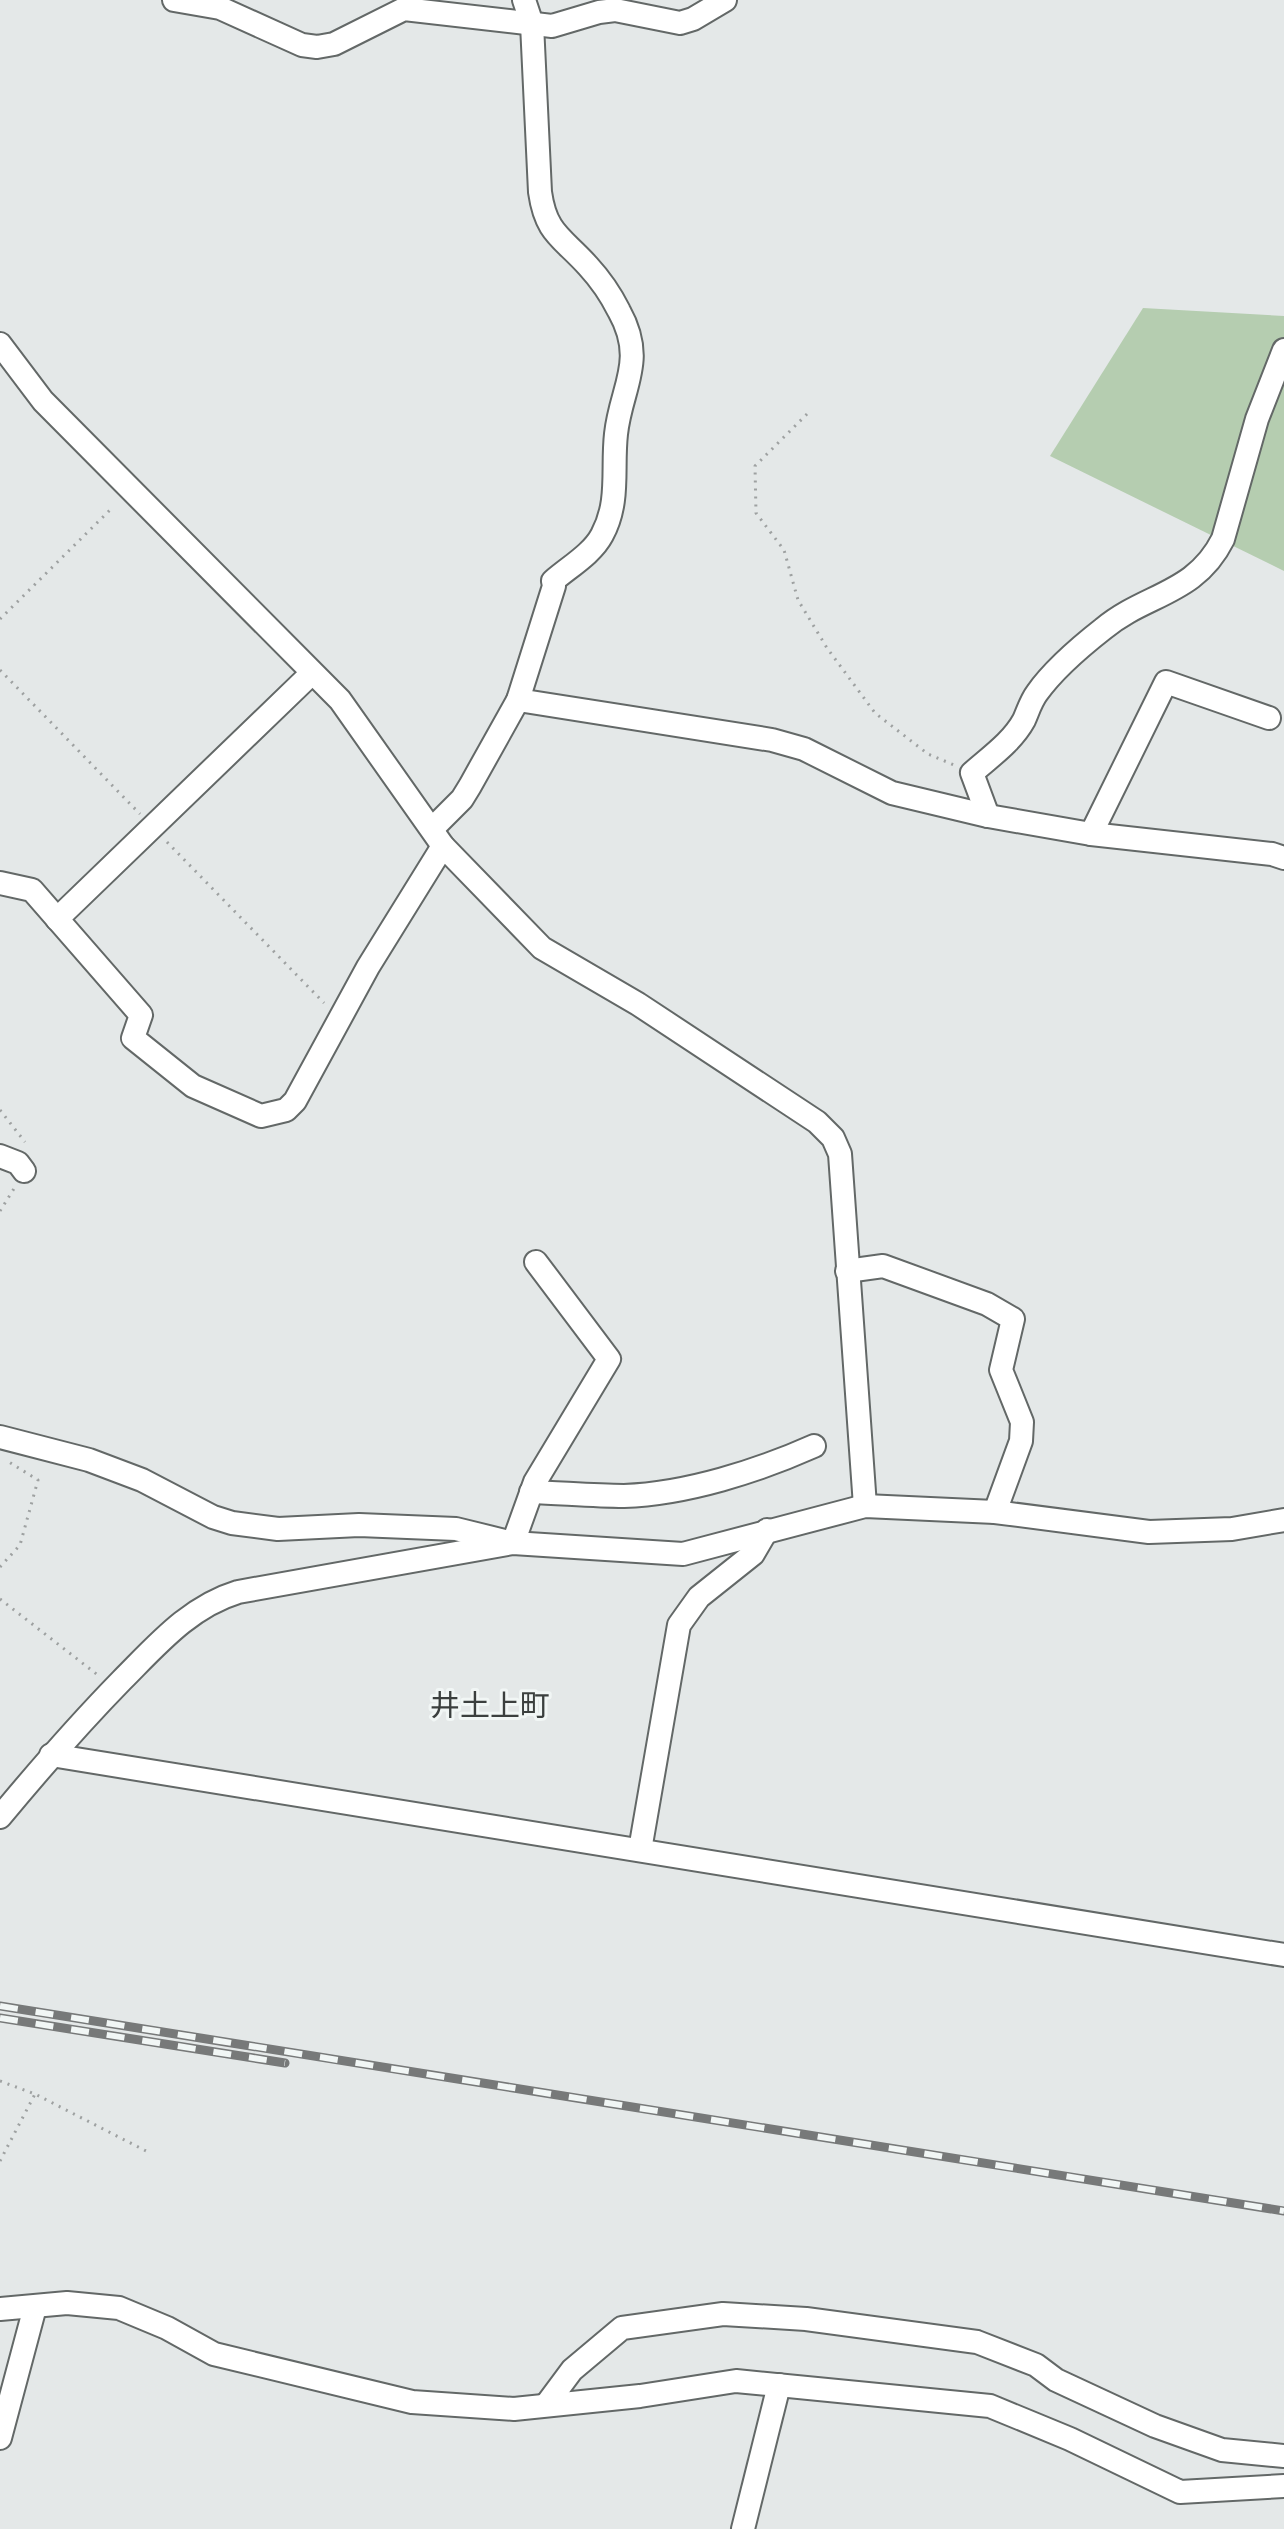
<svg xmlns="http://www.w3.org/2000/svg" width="1284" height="2529" font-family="'Space Grotesk','Noto Sans JP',sans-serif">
<rect width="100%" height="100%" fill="#e4e8e8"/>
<polygon fill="#b5cdb0" points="1143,308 1284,316 1284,571 1050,456"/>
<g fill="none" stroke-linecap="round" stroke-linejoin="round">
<g stroke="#636867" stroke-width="26">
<g id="minor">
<polyline points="174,0 220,8 302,45 317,47 334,44 404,9 552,26 599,12 615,10 680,23 693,19 725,0"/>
<polyline points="0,344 43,401 340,700 443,846 542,948 638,1004 817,1122 833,1138 840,1154 865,1506"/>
<polyline points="518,700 772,740 804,749 892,793 988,816 1091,834 1272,854 1284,858"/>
<path d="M988,816L972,773C990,757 1012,742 1024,720C1028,711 1031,701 1037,693C1054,669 1080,647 1103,629C1146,593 1195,595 1223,539L1257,419L1284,350"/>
<path d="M433,828L462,799L470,786L518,700L554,586L553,581C569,567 592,554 602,535C620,502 612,469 616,434C621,387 647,361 619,311C611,295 600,279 588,266C562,237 546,234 540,192L532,24L524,0"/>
<polyline points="1091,834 1166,682 1269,718"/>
<polyline points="0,883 32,890 141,1015 133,1038 193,1086 261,1116 286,1110 295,1101 368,967 443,846"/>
<polyline points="57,919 312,673"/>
<polyline points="0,1156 18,1163 24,1171"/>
<polyline points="847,1271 883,1266 987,1304 1013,1319 1001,1370 1022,1422 1021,1441 995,1512"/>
<polyline points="0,1437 89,1460 142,1480 213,1517 232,1523 278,1529 359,1525 456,1529 513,1543 535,1482 609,1359 536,1262"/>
<path d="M531,1492C562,1493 593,1496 624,1496C686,1494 758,1471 814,1446"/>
<polyline points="51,1755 1284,1955"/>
<path d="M0,1817C39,1770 79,1724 122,1680C157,1645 189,1607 238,1592L513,1543L683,1554L865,1506L995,1512L1149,1532L1232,1529L1284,1520"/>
<polyline points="640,1850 679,1625 699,1597 753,1554 767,1530"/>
<polyline points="0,2309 67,2303 119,2308 167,2328 214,2354 412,2402 514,2409 640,2396 736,2381 990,2406 1070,2439 1180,2492 1284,2486"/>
<polyline points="546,2405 572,2370 622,2328 723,2314 806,2319 977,2342 1036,2365 1056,2380 1155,2426 1222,2450 1284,2456"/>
<polyline points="0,2438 35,2307"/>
<polyline points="743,2529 779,2385"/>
</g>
</g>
<g stroke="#9ea1a1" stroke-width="3" stroke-dasharray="2 6" stroke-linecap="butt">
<polyline points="807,414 755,466 756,513 784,550 798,600 827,648 875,713 928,754 954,765"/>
<polyline points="0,619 112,508"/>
<polyline points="0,670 140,814"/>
<polyline points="167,842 324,1003"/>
<polyline points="0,1110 25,1142"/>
<polyline points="0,1211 15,1187"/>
<polyline points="0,1567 20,1545 38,1480 9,1462"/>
<polyline points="0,1599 99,1676"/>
<polyline points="0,2081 35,2094 148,2152"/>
<polyline points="0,2161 35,2094"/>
</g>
<use href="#minor" stroke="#fff" stroke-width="22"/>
<g stroke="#777979" stroke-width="9">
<g id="rail">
<polyline points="0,2006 1284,2211"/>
<polyline points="0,2018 285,2063"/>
</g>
</g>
<use href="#rail" stroke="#f1f6f5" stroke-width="6" stroke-dasharray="18" stroke-linecap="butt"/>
</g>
<g text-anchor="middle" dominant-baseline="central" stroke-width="6" stroke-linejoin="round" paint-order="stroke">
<g font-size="30" fill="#3b3f3e" stroke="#f1f6f5">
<text x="490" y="1705">井土上町</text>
</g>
</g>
</svg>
